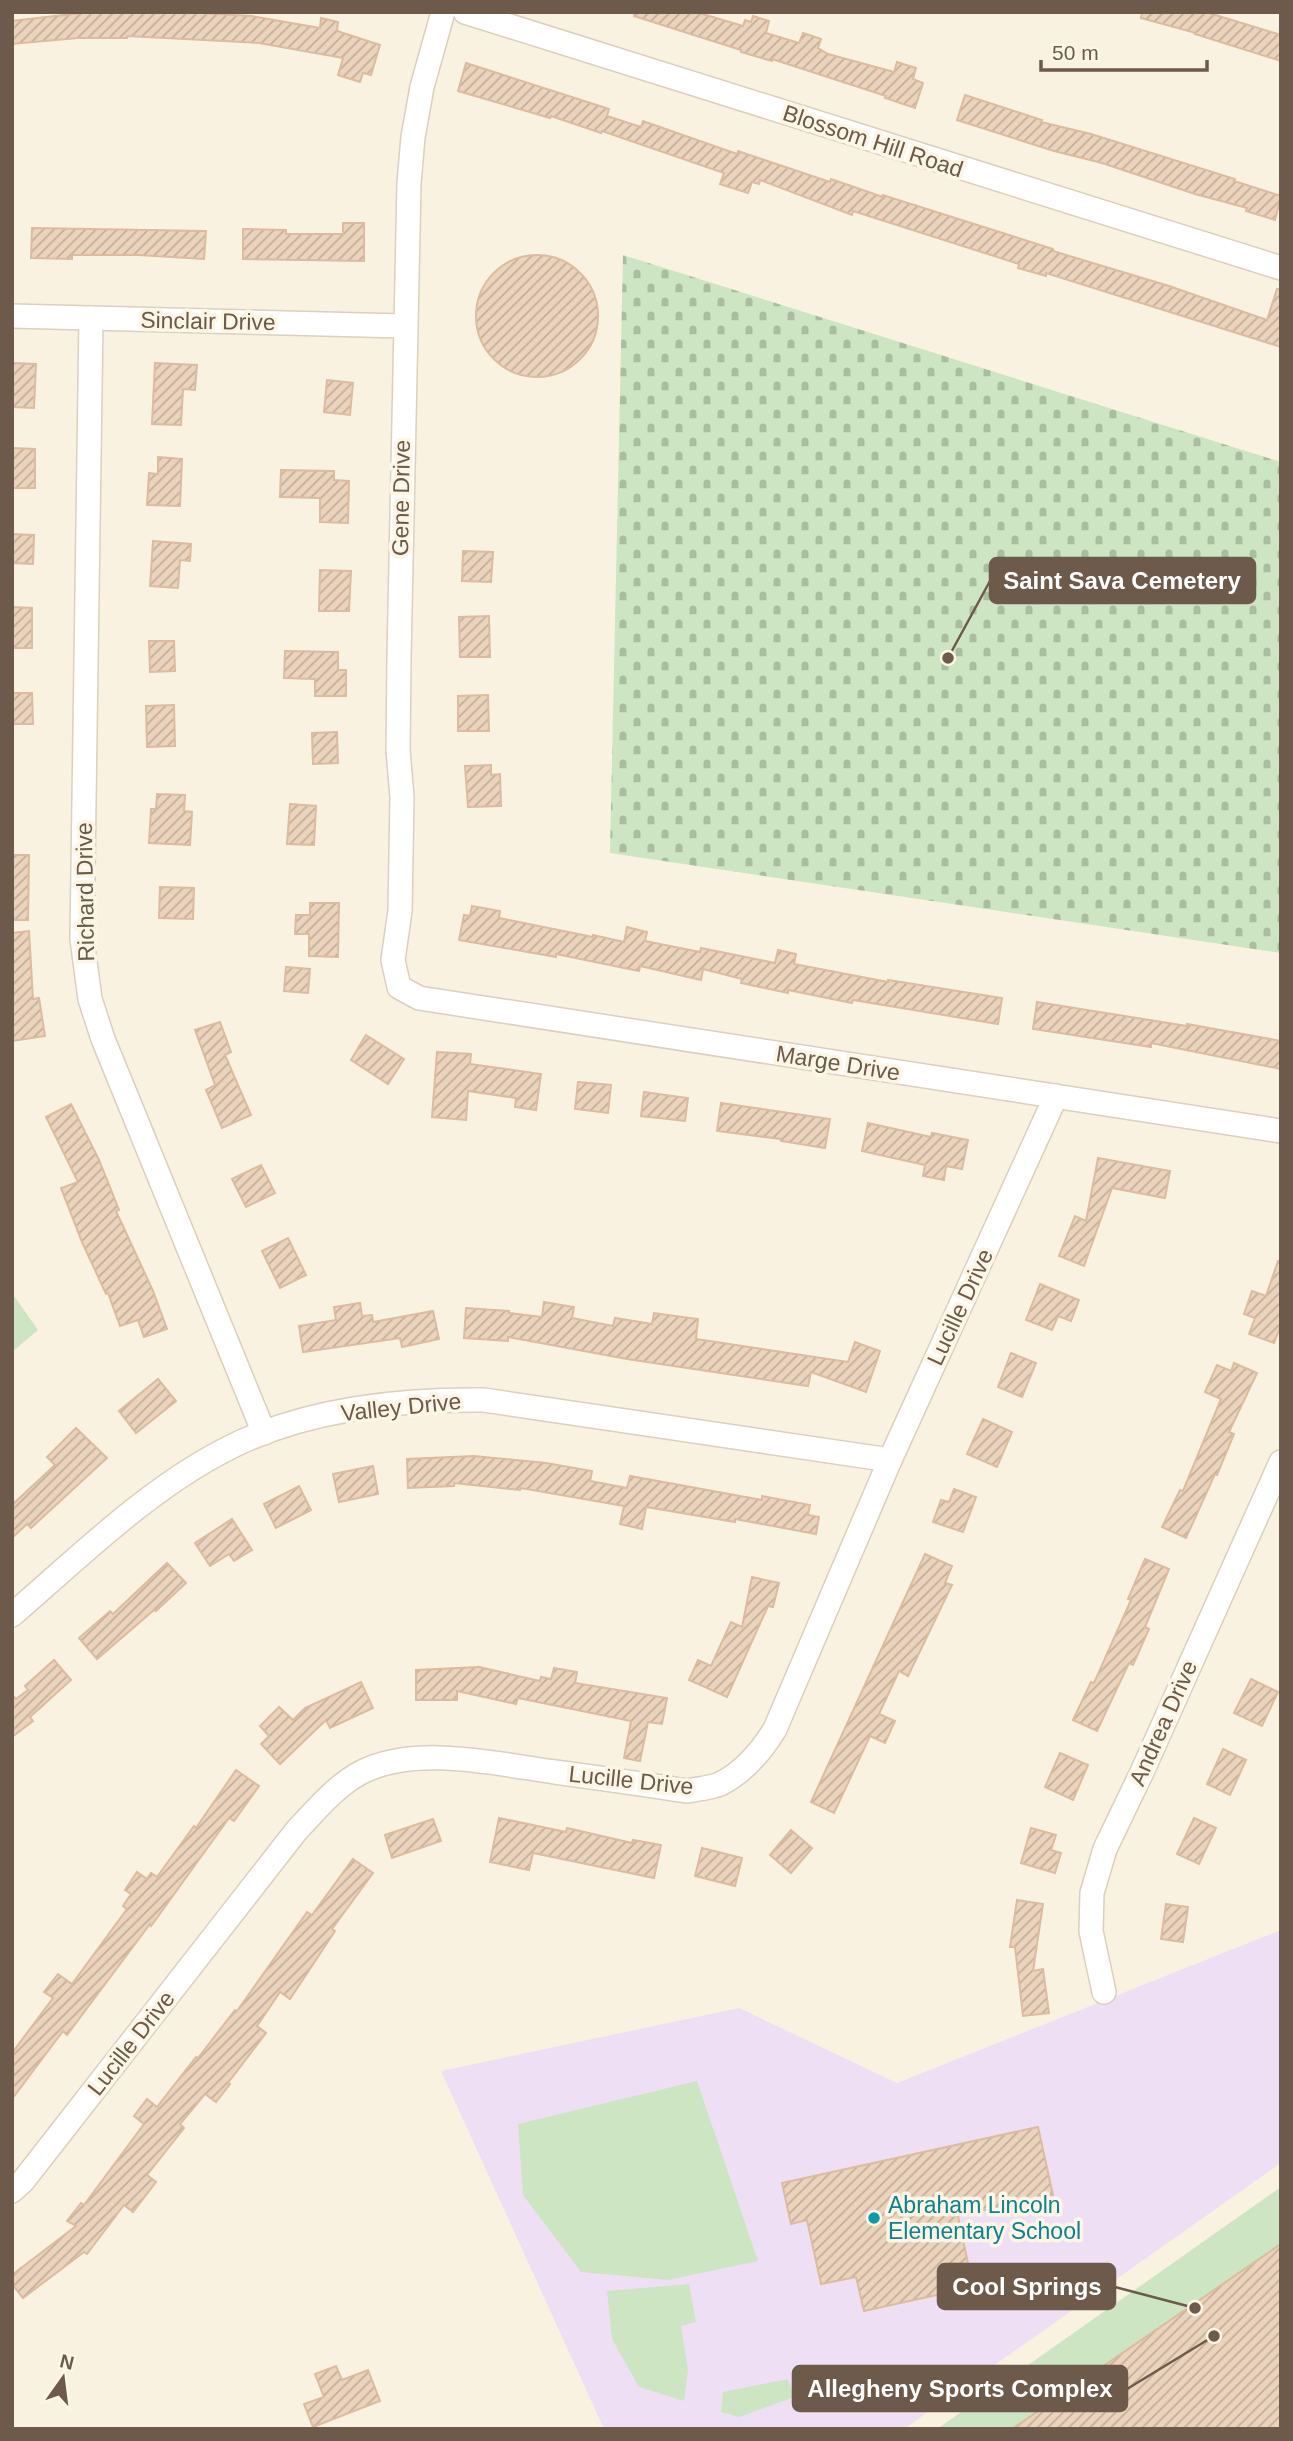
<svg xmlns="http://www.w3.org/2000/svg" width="1293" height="2441" font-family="Helvetica,sans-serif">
<defs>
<pattern id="cemetery-stones" width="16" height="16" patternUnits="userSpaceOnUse" patternTransform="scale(1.75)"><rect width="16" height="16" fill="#cde5c2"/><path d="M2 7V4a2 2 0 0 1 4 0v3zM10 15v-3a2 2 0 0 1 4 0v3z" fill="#abbda0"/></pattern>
<pattern id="building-hatch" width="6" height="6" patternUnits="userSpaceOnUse" patternTransform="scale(1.75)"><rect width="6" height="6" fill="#ecd3bc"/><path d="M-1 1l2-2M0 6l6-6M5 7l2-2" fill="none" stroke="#c3ae9b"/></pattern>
</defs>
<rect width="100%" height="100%" fill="#f9f2e1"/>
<polygon fill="#efdff5" points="1281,1930 1281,2163 904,2429 604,2429 441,2071 739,2008 897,2083"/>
<polygon fill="url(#cemetery-stones)" points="623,255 1281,462 1281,953 610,853"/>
<g fill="#cde5c2">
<polygon points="12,1293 38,1330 12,1352"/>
<polygon points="697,2081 758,2261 668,2280 581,2272 523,2195 518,2124"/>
<polygon points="1281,2187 1281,2429 937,2429"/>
<polygon points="689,2284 696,2322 681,2326 688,2370 684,2401 639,2387 612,2339 607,2291"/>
<polygon points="788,2379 794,2397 739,2417 721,2412 723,2392"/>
</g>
<g fill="url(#building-hatch)" stroke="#ddbb9e" stroke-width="2">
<polygon points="90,12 186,12 251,16 320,28 321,18 338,22 337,30 340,32 380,45 371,75 363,73 360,82 338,75 343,58 259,43 127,36 127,38 78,38 12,44 12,21"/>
<polygon points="635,12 696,12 743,26 745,20 751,22 753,16 769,21 766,33 799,43 803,33 821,39 818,48 828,54 894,72 897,62 916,68 913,79 923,83 915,108 885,98 886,96 772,59 772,61 741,52 741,50 634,16"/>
<polygon points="1142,12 1206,12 1281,35 1281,61 1195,34 1196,33 1141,18"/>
<polygon points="466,63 609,109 607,116 641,127 643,121 737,154 738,151 830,182 831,179 883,197 883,195 1053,249 1053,251 1169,286 1267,320 1277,289 1281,289 1281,347 1046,273 1046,276 1018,268 1019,264 853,211 852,215 760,180 759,184 752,182 748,193 720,184 724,173 602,131 601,133 551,116 550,118 458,91"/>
<polygon points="965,95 1042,120 1041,122 1091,134 1235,179 1234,181 1281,196 1275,220 1246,211 1247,208 1195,194 1102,163 1054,151 957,120"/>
<polygon points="343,223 364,223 364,261 243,259 243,229 286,230 286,234 343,234"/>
<polygon points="32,228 206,231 204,259 138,255 72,255 72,259 31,258"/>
<circle cx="537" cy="316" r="61"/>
<polygon points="12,363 36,364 34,408 12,407"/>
<polygon points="155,363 197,365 195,390 183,389 181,425 152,424"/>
<polygon points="327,380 353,383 350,415 324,412"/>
<polygon points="12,448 35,449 35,488 12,488"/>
<polygon points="158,457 182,459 180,506 147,505 149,473 158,474"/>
<polygon points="281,470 334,471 334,480 349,481 348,523 320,522 320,498 280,497"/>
<polygon points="12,534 34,535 33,564 12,563"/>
<polygon points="153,541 191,544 190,561 180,560 178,588 150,586"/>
<polygon points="463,551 493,552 491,582 462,581"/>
<polygon points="320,570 351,571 349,611 319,611"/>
<polygon points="12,607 32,608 32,648 12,648"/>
<polygon points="489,616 490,657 460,657 459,617"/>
<polygon points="149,641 174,641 175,671 150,672"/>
<polygon points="285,651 338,652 338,670 346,670 346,696 315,696 315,679 284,678"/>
<polygon points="12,693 32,693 33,724 12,724"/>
<polygon points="488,695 489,731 458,731 458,696"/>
<polygon points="174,705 175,746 147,747 146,706"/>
<polygon points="337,732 338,763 313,764 312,733"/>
<polygon points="491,765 491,775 500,774 501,806 468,807 465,766"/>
<polygon points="157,794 185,795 184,811 192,812 190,845 149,843 151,809 156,809"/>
<polygon points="290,804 316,806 314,845 287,844"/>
<polygon points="12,855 29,855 28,920 12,920"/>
<polygon points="160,887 194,888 193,919 159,918"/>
<polygon points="310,903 339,903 338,957 309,956 309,934 295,934 296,915 310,915"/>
<polygon points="472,906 500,911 499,918 593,937 593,935 624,942 627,927 647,932 645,941 700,952 701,948 775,963 778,950 796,954 794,964 888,982 888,980 1002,998 998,1024 853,1000 852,1003 788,990 788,993 741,983 742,979 703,969 701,980 640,966 639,971 556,954 556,957 459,940 464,915 470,916"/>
<polygon points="29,931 33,999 39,998 45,1036 12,1041 12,933"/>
<polygon points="286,967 310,969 308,993 284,991"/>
<polygon points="1037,1002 1187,1026 1187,1024 1281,1041 1281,1069 1151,1043 1151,1047 1033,1029"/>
<polygon points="220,1022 231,1052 225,1055 251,1115 222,1128 206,1090 215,1085 195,1030"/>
<polygon points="366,1035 404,1059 388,1084 351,1060"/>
<polygon points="437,1052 471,1054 470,1064 541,1074 536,1110 515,1107 516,1098 468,1091 466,1120 432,1117"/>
<polygon points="578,1082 611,1085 608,1113 575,1109"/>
<polygon points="644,1092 688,1098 685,1121 641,1116"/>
<polygon points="721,1103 830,1119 825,1148 781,1141 781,1139 717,1131"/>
<polygon points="71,1104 99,1160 119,1210 116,1211 153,1291 167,1329 144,1337 138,1320 120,1326 108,1293 106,1294 82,1242 61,1188 78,1182 46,1117"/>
<polygon points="868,1123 931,1137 932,1133 968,1140 962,1169 946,1166 944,1180 923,1176 925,1165 862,1151"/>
<polygon points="1098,1158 1170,1171 1165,1198 1112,1188 1084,1266 1059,1256 1075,1216 1086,1221"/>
<polygon points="261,1165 275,1193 246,1207 232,1179"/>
<polygon points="288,1238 306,1275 280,1288 262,1251"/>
<polygon points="1278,1261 1281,1262 1281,1325 1274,1343 1249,1334 1255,1318 1244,1314 1252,1291 1266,1296"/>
<polygon points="1040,1284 1079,1300 1071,1321 1058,1316 1052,1330 1026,1320"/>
<polygon points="544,1302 574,1307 572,1318 613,1326 615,1318 652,1324 654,1313 698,1319 696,1339 775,1351 848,1362 855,1342 880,1351 866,1392 811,1372 808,1386 627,1359 508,1337 508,1341 464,1338 466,1308 509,1311 509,1313 542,1317"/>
<polygon points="360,1303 362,1316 372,1315 373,1322 433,1311 439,1339 402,1347 400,1338 303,1352 299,1326 336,1320 334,1307"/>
<polygon points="1011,1353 1036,1363 1022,1397 998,1387"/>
<polygon points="1234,1363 1257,1373 1229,1432 1234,1434 1217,1475 1215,1474 1186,1538 1162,1527 1180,1490 1183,1491 1221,1399 1205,1392 1217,1365 1231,1371"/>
<polygon points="158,1379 176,1401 136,1433 119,1411"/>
<polygon points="983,1419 1012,1432 997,1467 967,1454"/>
<polygon points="76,1428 107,1458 31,1528 27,1524 12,1538 12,1505 55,1465 47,1457"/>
<polygon points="474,1456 546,1463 592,1471 590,1481 627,1488 630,1476 762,1500 762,1496 810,1505 808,1515 819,1517 816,1534 735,1519 735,1522 646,1507 642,1529 620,1524 624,1506 521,1488 520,1490 454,1483 454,1486 408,1488 407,1459"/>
<polygon points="373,1466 378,1494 339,1502 333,1474"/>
<polygon points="299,1486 311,1510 276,1528 264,1504"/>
<polygon points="954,1489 976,1497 963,1532 933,1522 941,1500 949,1502"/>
<polygon points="232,1519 252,1550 234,1561 229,1554 210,1566 195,1543"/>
<polygon points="925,1554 952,1566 945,1583 952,1585 908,1676 899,1671 879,1714 895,1721 885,1743 870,1736 834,1813 811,1802"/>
<polygon points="1145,1559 1169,1569 1145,1627 1149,1629 1133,1665 1129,1663 1097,1731 1073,1720 1091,1682 1094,1683 1131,1600 1128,1599"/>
<polygon points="167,1563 186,1583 156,1611 154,1610 97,1659 79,1638 110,1611 113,1614"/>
<polygon points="752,1577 779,1583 773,1607 768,1606 727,1697 689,1680 698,1660 711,1666 731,1622 742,1627"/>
<polygon points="54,1660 71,1680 30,1717 33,1721 12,1737 12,1695 16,1699 28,1690 25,1686"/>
<polygon points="479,1667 540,1681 541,1677 551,1679 554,1668 577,1672 575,1683 667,1698 662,1724 648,1722 640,1761 624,1758 631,1721 518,1698 516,1704 457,1691 457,1700 416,1700 416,1670"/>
<polygon points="1251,1679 1278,1692 1262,1726 1234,1713"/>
<polygon points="361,1682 373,1708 330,1728 326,1720 280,1764 261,1744 269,1736 260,1726 279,1707 293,1720 305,1708"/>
<polygon points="1223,1749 1246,1760 1230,1795 1207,1784"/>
<polygon points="1060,1753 1088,1765 1073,1800 1045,1787"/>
<polygon points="236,1770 259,1786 234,1821 229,1818 151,1926 150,1924 67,2035 63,2031 12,2099 12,2053 53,1998 44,1992 58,1974 72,1984 127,1909 123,1906 131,1894 125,1890 137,1872 147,1879 151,1873 157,1877 194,1826 196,1828"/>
<polygon points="499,1818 566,1832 567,1828 632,1843 633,1840 661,1845 654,1878 533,1853 529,1870 490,1862"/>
<polygon points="1194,1818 1216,1828 1199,1864 1177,1854"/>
<polygon points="433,1819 441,1841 392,1858 385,1835"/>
<polygon points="1031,1828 1056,1835 1051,1850 1061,1853 1055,1873 1021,1863"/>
<polygon points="791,1830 812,1848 791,1873 770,1855"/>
<polygon points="702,1848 742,1858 735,1886 695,1876"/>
<polygon points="353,1859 373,1873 332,1929 335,1931 290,1999 280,1992 257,2026 266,2033 228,2083 230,2084 216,2102 205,2094 180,2124 184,2128 147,2175 156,2182 133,2212 124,2205 87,2254 84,2252 23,2298 12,2284 12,2275 76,2226 67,2221 81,2203 84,2205 144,2124 134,2116 147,2099 157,2107 196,2057 198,2058 235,2010 237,2011 307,1912 312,1915"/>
<polygon points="1017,1900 1043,1904 1033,1971 1043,1969 1049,2013 1023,2016 1015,1947 1010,1947"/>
<polygon points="1166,1904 1188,1907 1183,1942 1161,1939"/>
<polygon points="1038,2127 1053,2195 958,2216 973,2287 864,2311 856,2277 821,2284 807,2220 791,2224 782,2183"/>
<polygon points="1281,2244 1281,2429 1012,2429"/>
<polygon points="336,2366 342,2380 368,2370 380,2401 313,2427 304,2404 324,2397 315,2374"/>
</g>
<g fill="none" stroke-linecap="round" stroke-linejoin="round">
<g stroke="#dccfbe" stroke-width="26">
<g id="street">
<polyline points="443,12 422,87 413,137 409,183 399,658 398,750 402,797 400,911 393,960 399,987 419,998 1281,1131"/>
<polyline points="465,12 1281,268"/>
<polyline points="12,316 404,326"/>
<polyline points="91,318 82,939 90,999 103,1039 264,1433"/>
<path d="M12,1615C77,1559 145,1492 221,1452C300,1409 396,1399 484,1400L890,1460"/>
<polyline points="1104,1992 1091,1931 1092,1893 1105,1849 1142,1772 1281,1462"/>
<path d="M12,2191L23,2181L297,1830C316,1810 336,1786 360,1773C415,1744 496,1764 555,1772C599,1778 643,1784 687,1791C697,1789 710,1788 720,1784C744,1772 761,1752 775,1729L890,1460L1056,1096"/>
</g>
</g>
<use href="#street" stroke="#fff" stroke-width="23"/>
</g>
<circle fill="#0f9aa8" stroke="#fdf6e7" stroke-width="2.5" cx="874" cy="2218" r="7"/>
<g text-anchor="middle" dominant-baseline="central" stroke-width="7" stroke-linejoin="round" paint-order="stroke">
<g font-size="23" fill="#6e5a4b" stroke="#fdf6e7">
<text transform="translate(873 141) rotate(18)">Blossom Hill Road</text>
<text transform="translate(208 321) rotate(1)">Sinclair Drive</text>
<text transform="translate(401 498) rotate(-89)">Gene Drive</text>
<text transform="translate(85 892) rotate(-91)">Richard Drive</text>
<text transform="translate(838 1063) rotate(9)">Marge Drive</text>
<text transform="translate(960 1307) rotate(-65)">Lucille Drive</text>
<text transform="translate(401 1407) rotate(-6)">Valley Drive</text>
<text transform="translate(1163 1723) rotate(-66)">Andrea Drive</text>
<text transform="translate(631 1780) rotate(6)">Lucille Drive</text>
<text transform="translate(131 2043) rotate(-52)">Lucille Drive</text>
</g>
<g font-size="23" fill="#0d838f" stroke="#fdf6e7" text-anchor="start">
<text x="888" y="2205">Abraham Lincoln<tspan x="888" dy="26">Elementary School</tspan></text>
</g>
</g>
<path fill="none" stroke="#6e5a4b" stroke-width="2.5" d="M948 658L990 581M1195 2308L1115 2287M1214 2336L1127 2389"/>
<g fill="#6e5a4b" stroke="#fdf6e7" stroke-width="2.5">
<circle cx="948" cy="658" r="7"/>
<circle cx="1195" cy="2308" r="7"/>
<circle cx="1214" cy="2336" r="7"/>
</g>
<g fill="#6e5a4b" stroke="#6e5a4b" stroke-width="2.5">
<rect x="990" y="558" width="265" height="45" rx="7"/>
<rect x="938" y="2264" width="177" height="45" rx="7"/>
<rect x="793" y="2366" width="334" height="45" rx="7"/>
</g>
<g font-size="24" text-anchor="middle" font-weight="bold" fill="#fff">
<text x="1122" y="589">Saint Sava Cemetery</text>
<text x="1027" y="2295">Cool Springs</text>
<text x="960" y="2397">Allegheny Sports Complex</text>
</g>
<rect width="1293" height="2441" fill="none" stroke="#6e5a4b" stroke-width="28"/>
<g transform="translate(63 2378) rotate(14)" stroke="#fdf6e7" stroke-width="5" paint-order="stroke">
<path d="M0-5L12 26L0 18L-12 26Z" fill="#6e5a4b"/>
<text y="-10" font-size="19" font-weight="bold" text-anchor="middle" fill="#6e5a4b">N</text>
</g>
<path d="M1041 60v10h166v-10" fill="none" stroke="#6e5a4b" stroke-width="3.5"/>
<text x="1052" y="60" font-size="21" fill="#6e5a4b" stroke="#fdf6e7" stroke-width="5" paint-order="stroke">50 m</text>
</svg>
